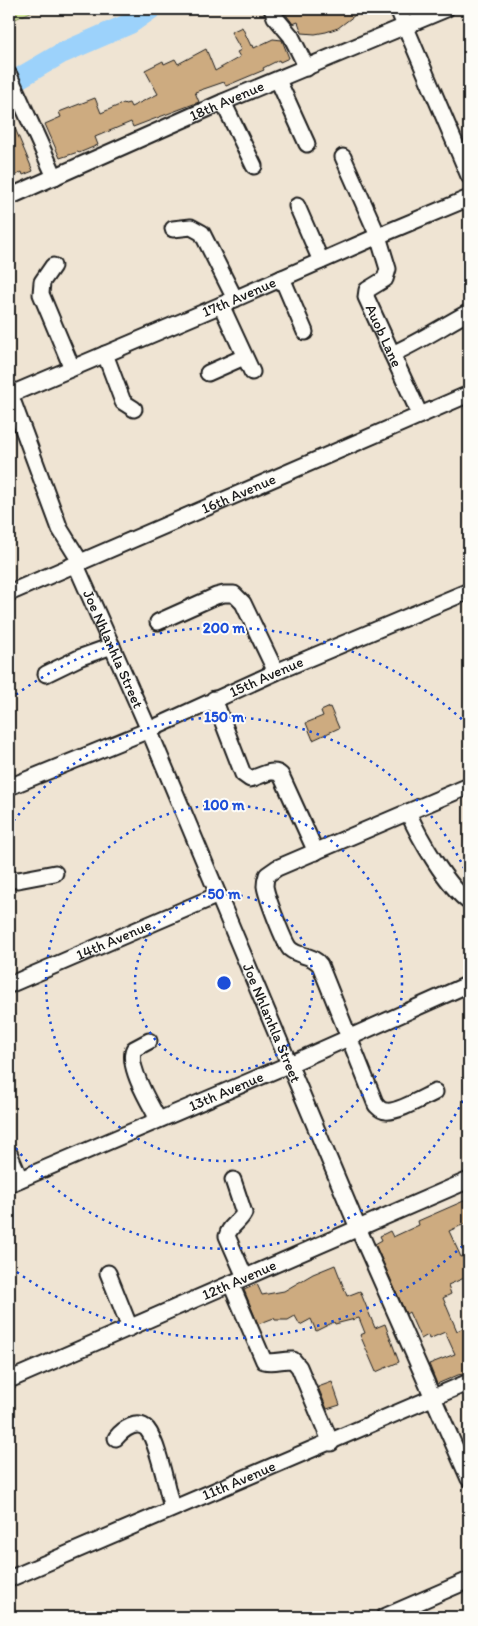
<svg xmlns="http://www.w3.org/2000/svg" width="478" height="1626" font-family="Itim,sans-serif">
<rect width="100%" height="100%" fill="#efe4d3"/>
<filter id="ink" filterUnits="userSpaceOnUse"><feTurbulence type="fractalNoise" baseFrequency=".02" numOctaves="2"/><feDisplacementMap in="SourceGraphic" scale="10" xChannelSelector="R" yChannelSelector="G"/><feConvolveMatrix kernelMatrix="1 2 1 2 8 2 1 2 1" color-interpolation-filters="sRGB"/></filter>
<g filter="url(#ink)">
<polygon fill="#d4e89d" stroke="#78825c" points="9,9 37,9 9,22"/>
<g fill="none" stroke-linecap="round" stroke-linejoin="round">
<polyline stroke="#9cd2fb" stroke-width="21" points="9,84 62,53 131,23 151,9"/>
</g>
<g fill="#cdab80" stroke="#1c1c1c">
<polygon points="282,9 363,9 338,28 326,32 315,34 302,33 298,22 293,24"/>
<polygon points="242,27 251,46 253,45 254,48 273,39 282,40 289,58 280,62 279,60 263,68 264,70 226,86 224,82 195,92 199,102 133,127 131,122 95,137 98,145 79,153 78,152 60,158 45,124 61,117 59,112 95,98 101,113 124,103 125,104 129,103 131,107 158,94 145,70 163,61 164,64 175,59 178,64 206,49 215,71 240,57 237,52 241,50 231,32"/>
<polygon points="9,114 33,171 23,175 22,172 9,179"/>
<polygon points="330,707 339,728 313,740 306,723 323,716 321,711"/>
<polygon points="466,1200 469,1206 469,1222 449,1231 461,1257 469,1253 469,1276 448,1285 451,1294 443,1298 457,1331 469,1325 469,1373 458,1375 437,1384 429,1364 455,1354 445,1332 429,1339 428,1335 421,1339 409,1312 406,1314 375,1244 382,1240 380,1236 390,1231 393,1237 419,1225 418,1221"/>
<polygon points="335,1265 347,1296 360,1291 375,1328 385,1324 399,1362 376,1372 360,1335 365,1333 359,1318 335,1324 334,1322 316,1331 311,1319 300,1325 295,1316 288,1320 275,1320 274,1318 258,1324 244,1290 257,1284 262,1295 284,1291 313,1274"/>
<polygon points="332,1382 340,1405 327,1409 318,1387"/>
</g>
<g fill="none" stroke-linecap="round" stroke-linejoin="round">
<g stroke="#1c1c1c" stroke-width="19">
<g id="minor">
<polyline points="272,9 275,17 291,36 307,68"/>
<polyline points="398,9 469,176"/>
<polyline points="9,75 55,177"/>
<polyline points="278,80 307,144"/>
<polyline points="223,102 254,166"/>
<path id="s1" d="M343,157L378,236L388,269L385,279L367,290L366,297L420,415"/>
<path id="s2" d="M9,197L223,102L446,9"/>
<polyline points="297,206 321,261"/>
<polyline points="173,229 191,227 202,233 235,299"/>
<polyline points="53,266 42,282 41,294 72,368"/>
<polyline points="282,278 305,332"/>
<polyline points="221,305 252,372"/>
<polyline points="105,354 123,402 134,409"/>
<path d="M392,354C419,342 443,326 469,312"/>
<polyline points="208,373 244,357"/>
<polyline points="10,394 60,529 81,563"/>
<path id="s3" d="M9,395L221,305L378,236L469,198"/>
<path id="s4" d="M76,565L149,730L358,1228L469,1479"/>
<path id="s5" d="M9,593L469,394"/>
<polyline points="158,622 216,596 224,594 234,594 243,603 276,672"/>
<polyline points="46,674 81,657 112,646"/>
<path d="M214,699L243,774L250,779C260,777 272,767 281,775L316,852"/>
<path id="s6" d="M9,787L149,730L276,672L469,591"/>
<path d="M408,812C419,838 447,886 469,902"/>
<polyline points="9,879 18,880 55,873"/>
<path id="s7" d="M9,985L218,895"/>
<path d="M149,1041L134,1049C126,1065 150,1104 158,1119"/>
<path d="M435,1092C424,1097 397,1113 386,1111C381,1111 379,1108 376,1105L320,965C312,954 299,957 290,949C284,943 266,895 265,886C265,882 266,878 267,875L277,868L469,786"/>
<polyline points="9,1153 20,1179"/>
<path d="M233,1180L244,1213C240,1222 229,1226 227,1236L245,1277"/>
<path id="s8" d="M9,1184L290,1064L469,984"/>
<polyline points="108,1273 130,1328"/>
<path d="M231,1284L264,1361C274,1364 283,1359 293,1360L299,1367L331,1443"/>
<path id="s9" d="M9,1380L469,1180"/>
<path d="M116,1438C123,1429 138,1419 147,1429C158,1442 167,1490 172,1508"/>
<path id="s10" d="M9,1579L469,1382"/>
<polyline points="384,1617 469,1580"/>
</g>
</g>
<use href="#minor" stroke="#fdfcf7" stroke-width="15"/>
</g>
</g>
<g fill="none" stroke="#1d4ed8" stroke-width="2.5" stroke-dasharray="2.5 5">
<circle cx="224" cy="983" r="89"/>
<circle cx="224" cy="983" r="178"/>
<path d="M469 1087A266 266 0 0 1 9 1139M9 827A266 266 0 0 1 469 879"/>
<path d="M468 1241A355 355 0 0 1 10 1267M10 699A355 355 0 0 1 468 725"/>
</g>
<g text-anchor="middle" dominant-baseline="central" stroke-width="4" stroke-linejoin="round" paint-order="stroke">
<g font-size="15" fill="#1c1c1c" stroke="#fdfcf7">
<text stroke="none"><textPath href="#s2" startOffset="238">18th Avenue</textPath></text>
<text stroke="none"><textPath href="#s3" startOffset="250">17th Avenue</textPath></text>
<text stroke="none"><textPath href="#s1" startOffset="202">Auob Lane</textPath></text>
<text stroke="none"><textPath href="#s5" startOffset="250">16th Avenue</textPath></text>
<text stroke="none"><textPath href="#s4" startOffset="92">Joe Nhlanhla Street</textPath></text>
<text stroke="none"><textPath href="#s6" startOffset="280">15th Avenue</textPath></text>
<text stroke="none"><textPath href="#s7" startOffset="114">14th Avenue</textPath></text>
<text stroke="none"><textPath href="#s4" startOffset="498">Joe Nhlanhla Street</textPath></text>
<text stroke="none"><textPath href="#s8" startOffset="236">13th Avenue</textPath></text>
<text stroke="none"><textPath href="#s9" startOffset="251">12th Avenue</textPath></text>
<text stroke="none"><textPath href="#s10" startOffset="250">11th Avenue</textPath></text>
</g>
</g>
<circle cx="224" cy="983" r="8" fill="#1d4ed8" stroke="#fdfcf7" stroke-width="2.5"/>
<g font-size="15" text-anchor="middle" font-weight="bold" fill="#1d4ed8" stroke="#fdfcf7" stroke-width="4" stroke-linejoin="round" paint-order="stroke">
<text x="224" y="633">200 m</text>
<text x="224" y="722">150 m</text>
<text x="224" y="810">100 m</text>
<text x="224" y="899">50 m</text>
</g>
<rect width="478" height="1626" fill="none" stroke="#fdfcf7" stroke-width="30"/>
<rect x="15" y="15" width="448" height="1596" fill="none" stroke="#1c1c1c" stroke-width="2" filter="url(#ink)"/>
</svg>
